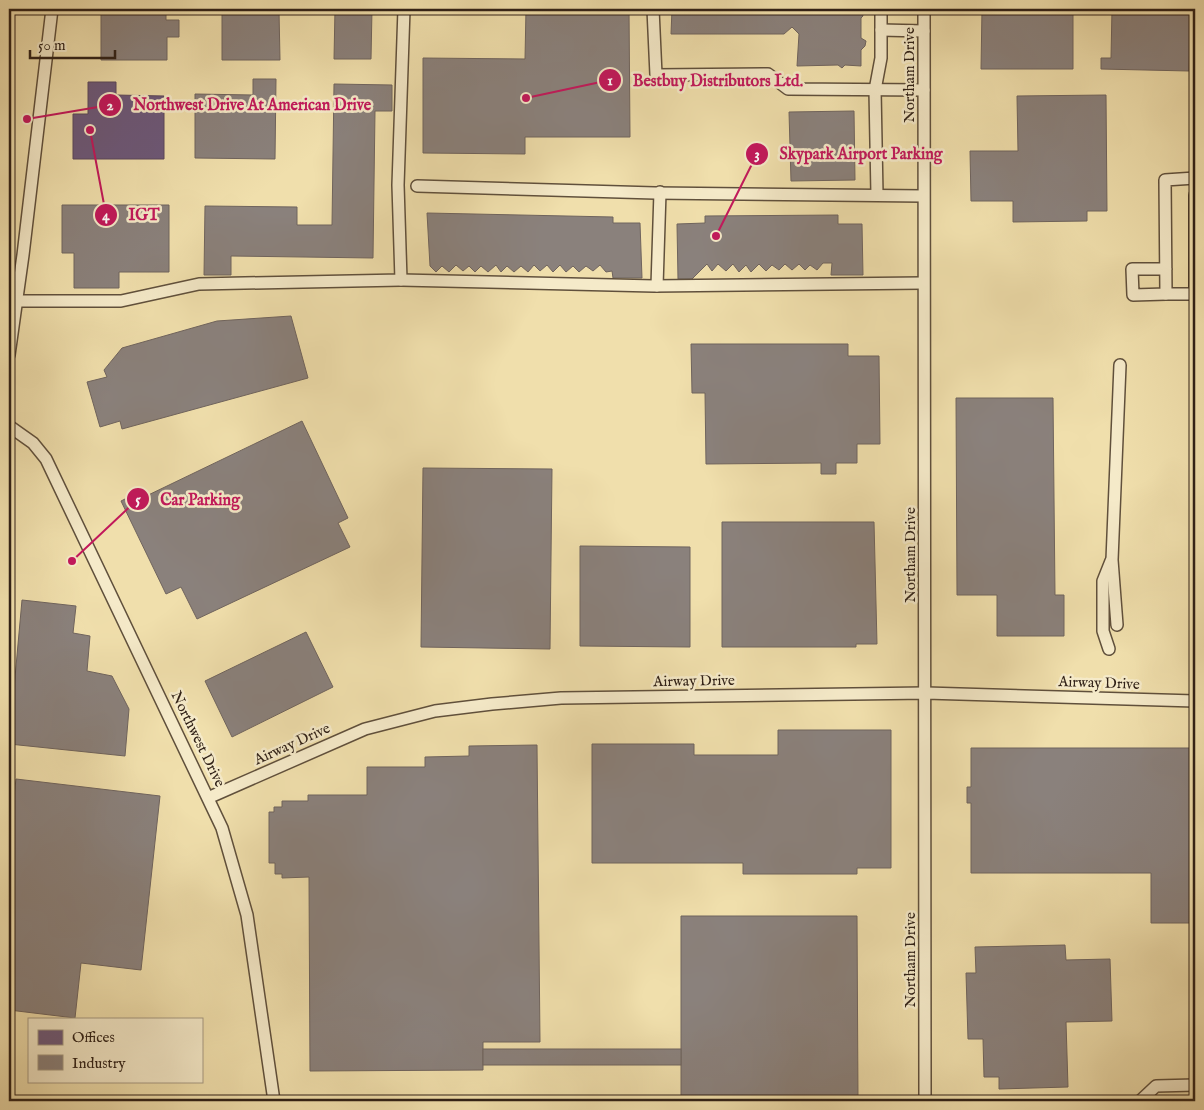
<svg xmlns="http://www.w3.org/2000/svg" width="1204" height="1110" font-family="'IM FELL English',serif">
<rect width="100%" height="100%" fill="#f0dfac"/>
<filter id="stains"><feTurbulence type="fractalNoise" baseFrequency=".004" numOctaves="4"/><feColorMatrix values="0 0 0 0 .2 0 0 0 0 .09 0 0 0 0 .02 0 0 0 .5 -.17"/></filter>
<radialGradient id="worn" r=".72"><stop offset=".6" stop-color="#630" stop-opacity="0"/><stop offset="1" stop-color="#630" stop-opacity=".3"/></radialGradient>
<polygon fill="#6d597a" stroke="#5b485c" points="88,82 116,82 116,95 164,96 164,159 73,159 73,114 88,114"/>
<g fill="#8a817c" stroke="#6f645e">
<polygon points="101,9 166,9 166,20 179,20 179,37 167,37 167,60 101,60"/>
<polygon points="222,9 279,11 280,60 222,60"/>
<polygon points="335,9 372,9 371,59 334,59"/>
<polygon points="526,9 629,9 630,137 525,137 525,154 423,153 423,58 525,59"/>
<polygon points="672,9 861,9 863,16 861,18 861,38 866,41 865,46 861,50 861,66 845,65 842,68 838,65 797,66 799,34 792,27 784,34 671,34"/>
<polygon points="982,9 1073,9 1073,69 981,69"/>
<polygon points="1112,9 1191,9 1189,71 1101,69 1101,58 1111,58"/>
<polygon points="253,79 276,79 275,159 195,158 195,94 253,95"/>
<polygon points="334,84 392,85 392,111 375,111 373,258 231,256 231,275 204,275 205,206 297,207 297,225 332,225"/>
<polygon points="1106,95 1107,211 1087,211 1087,221 1013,222 1013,201 971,201 970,151 1018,151 1017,96"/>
<polygon points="854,111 855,180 791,181 789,112"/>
<polygon points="62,205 169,205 169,272 119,272 119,288 74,288 74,253 62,253"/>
<polygon points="427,213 613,217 613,223 640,223 642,278 613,278 612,271 606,272 600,265 593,271 586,266 579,272 573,266 566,272 560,265 553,272 547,265 540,271 534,265 528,272 521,266 514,272 507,266 501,272 496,265 488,272 481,266 475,272 469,266 463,271 456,265 449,272 442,266 436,272 430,266"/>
<polygon points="838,215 838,224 862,224 863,275 831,275 832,263 823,263 817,270 810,265 805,270 799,264 792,270 785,264 779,270 772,265 766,271 759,264 751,272 746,265 739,272 733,264 726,271 718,264 712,271 707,264 692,279 678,279 677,224 705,223 705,216"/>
<polygon points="291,316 308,378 122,429 120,421 100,427 87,382 107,377 104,370 122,348 217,321"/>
<polygon points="691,344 848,344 848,356 879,356 880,444 857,444 857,463 836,463 836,474 821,474 821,463 706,464 705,393 692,393"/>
<polygon points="956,398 1053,398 1055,595 1064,595 1064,636 997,636 997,595 957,595"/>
<polygon points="302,421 348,518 338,523 350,547 197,619 181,587 166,594 121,501 137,493 140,499"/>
<polygon points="423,468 552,469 550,649 421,647"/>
<polygon points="722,522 874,522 877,644 856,644 856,647 722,647"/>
<polygon points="580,546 690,547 690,647 580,646"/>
<polygon points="22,600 76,606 73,633 90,636 87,671 112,676 129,709 125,756 9,744"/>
<polygon points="306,632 333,687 232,737 205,681"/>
<polygon points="778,730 891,730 891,868 857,868 857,874 743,874 743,863 592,863 592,744 694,744 694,755 778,755"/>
<polygon points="537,745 540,1042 483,1042 483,1070 310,1071 309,877 282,878 282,874 275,874 275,863 269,863 269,812 274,812 274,807 282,807 282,801 308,801 308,795 367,795 367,767 425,767 425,757 469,756 469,746"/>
<polygon points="971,748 1194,748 1194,923 1151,923 1151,873 971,873 971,803 967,803 967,787 971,787"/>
<polygon points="16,779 160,796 141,970 81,963 75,1018 9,1010 9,840"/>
<polygon points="681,916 857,916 858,1101 681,1101"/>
<polygon points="1065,945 1066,960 1110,959 1112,1021 1066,1022 1068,1087 999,1089 999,1077 984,1077 983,1039 968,1039 966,973 976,973 975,947"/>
<rect x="483" y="1049" width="198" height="16"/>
</g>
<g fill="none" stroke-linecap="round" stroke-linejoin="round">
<g stroke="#60503c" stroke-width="14">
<g id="minor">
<polyline points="653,9 656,75 768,74 788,89 924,90"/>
<polyline points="924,9 925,1101"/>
<polyline points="881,30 924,31"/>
<polyline points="417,186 655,193 923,196"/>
<polyline points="877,195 875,90 881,58 881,9"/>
<polyline points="1195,195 1195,294"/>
<polyline points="1166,269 1132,269 1133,295 1166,294 1165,180 1195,178"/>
<polyline points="401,280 654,286 923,283"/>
<polyline points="657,286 660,192"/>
<polyline points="1166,294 1194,294"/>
<polyline points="17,301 121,301 199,284 401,280 398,185 404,9"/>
<polyline points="9,355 23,255 52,9"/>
<polyline points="9,426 33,443 46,459 222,828 247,915 274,1101"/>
<polyline points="1117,625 1112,560 1120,365"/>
<polyline points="1109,649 1103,631 1103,581 1111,561"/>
<polyline points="210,797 365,729 435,711 492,704 561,698 926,693 1195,701"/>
<polyline points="1140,1101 1156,1086 1195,1085"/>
</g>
</g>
<use href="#minor" stroke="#f5eac9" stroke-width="11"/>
<polyline stroke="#302117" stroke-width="3" stroke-dasharray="9 9" stroke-linecap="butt" points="9,814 13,781"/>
</g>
<g text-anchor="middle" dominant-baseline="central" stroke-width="5" stroke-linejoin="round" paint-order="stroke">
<g font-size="15" fill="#302117" stroke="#f5eac9">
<text transform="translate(909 75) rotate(-90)">Northam Drive</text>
<text transform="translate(910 555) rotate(-90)">Northam Drive</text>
<text transform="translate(694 681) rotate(-1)">Airway Drive</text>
<text transform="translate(1099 683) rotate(2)">Airway Drive</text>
<text transform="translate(198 739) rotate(64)">Northwest Drive</text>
<text transform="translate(292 744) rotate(-24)">Airway Drive</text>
<text transform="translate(910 960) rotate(-90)">Northam Drive</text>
</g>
</g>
<path fill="none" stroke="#c2185b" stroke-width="2" d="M526 98L610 80M27 119L110 105M716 236L757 154M90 130L106 215M72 561L138 499"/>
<g fill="#c2185b" stroke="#f5eac9" stroke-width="2">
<circle cx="526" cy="98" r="5"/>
<circle cx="27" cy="119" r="5"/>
<circle cx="716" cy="236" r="5"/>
<circle cx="90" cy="130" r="5"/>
<circle cx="72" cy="561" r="5"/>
<circle cx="610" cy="80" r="12"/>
<circle cx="110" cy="105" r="12"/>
<circle cx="757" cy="154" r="12"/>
<circle cx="106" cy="215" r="12"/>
<circle cx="138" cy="499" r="12"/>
</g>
<g font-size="15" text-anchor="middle" font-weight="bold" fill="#fff">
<text x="610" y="85">1</text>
<text x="110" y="110">2</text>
<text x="757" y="159">3</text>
<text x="106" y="220">4</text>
<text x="138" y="504">5</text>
</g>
<g font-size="16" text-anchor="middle" font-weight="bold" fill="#c2185b" stroke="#f5eac9" stroke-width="5" stroke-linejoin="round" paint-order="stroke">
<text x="718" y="86">Bestbuy Distributors Ltd.</text>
<text x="252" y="110">Northwest Drive At American Drive</text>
<text x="861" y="159">Skypark Airport Parking</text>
<text x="144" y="220">IGT</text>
<text x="200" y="505">Car Parking</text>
</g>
<rect width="1204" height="1110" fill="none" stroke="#f0dfac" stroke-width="30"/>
<rect x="10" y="10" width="1184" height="1090" fill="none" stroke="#302117" stroke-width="2.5"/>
<rect x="15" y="15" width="1174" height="1080" fill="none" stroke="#302117"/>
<rect x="28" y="1018" width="175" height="65" fill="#f5eac9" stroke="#a69a82"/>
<rect x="38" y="1030" width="25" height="15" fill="#6d597a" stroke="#a69a82"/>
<text x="72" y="1042" font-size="15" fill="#302117">Offices</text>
<rect x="38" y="1055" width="25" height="15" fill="#8a817c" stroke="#a69a82"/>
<text x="72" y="1068" font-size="15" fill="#302117">Industry</text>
<path d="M30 50v8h85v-8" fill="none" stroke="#302117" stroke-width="2.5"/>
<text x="38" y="50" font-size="15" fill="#302117" stroke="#f5eac9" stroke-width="4" paint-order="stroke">50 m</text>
<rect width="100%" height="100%" filter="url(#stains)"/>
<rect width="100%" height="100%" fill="url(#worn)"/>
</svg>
